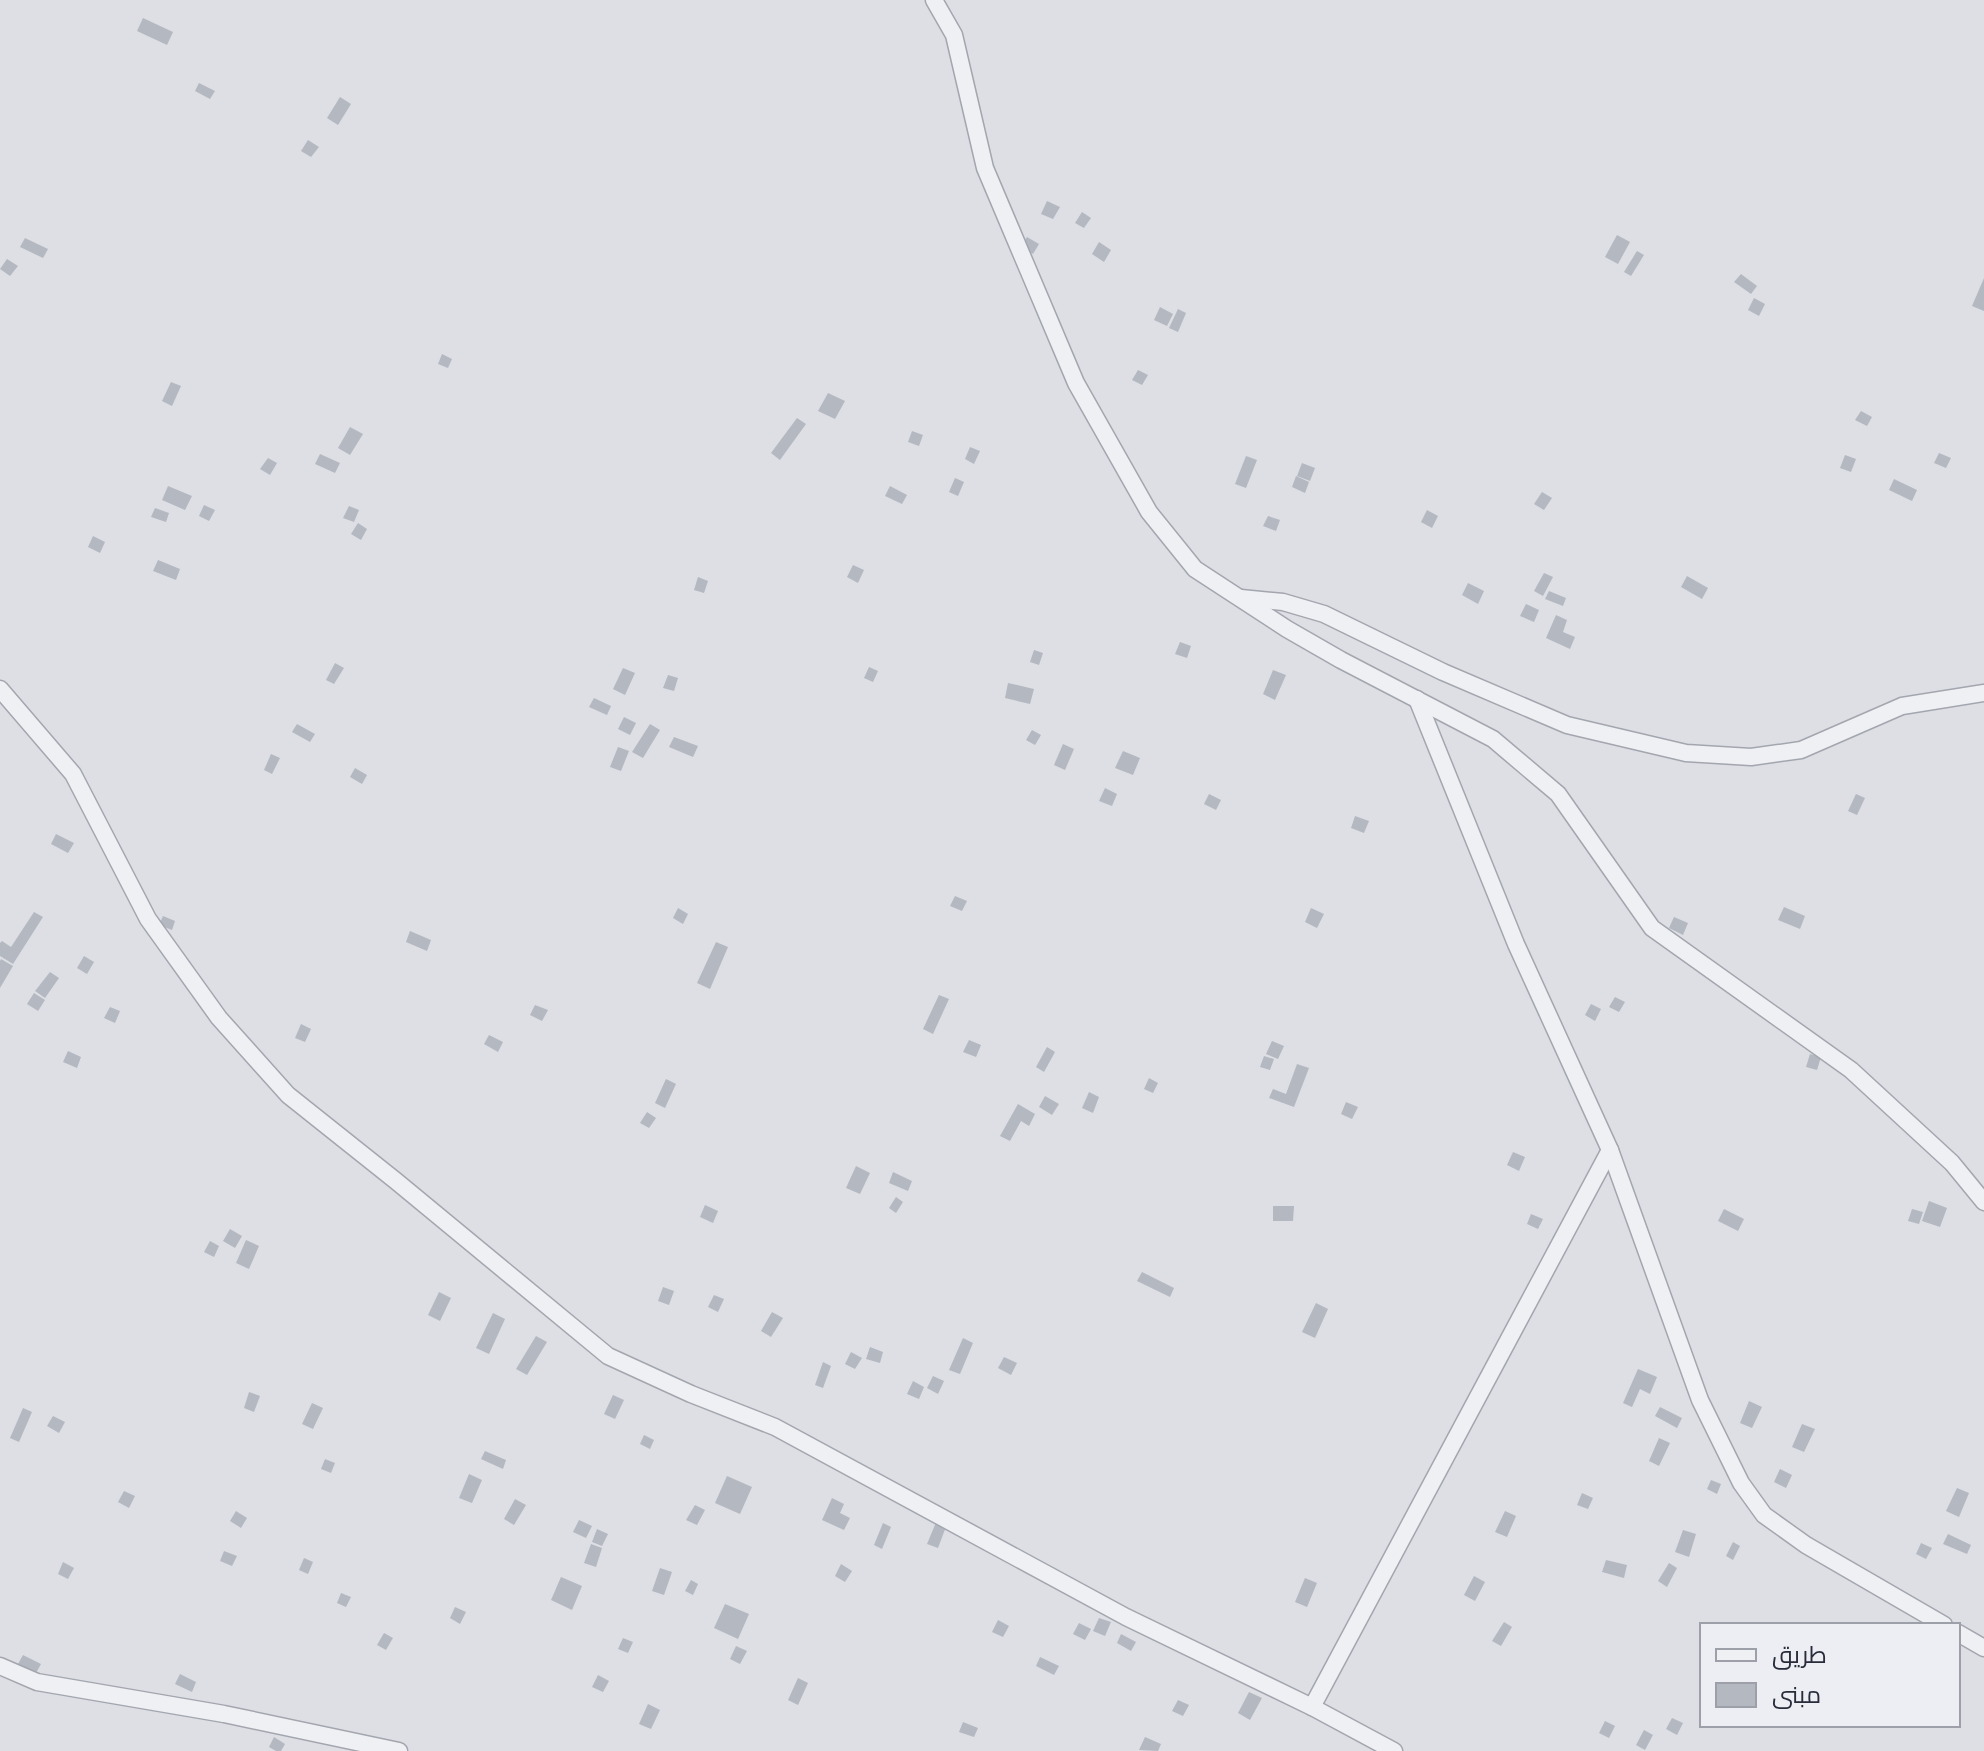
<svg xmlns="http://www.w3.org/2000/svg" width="1984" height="1751" font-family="Inter,Cairo,sans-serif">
<rect width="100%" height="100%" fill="#dddfe5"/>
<g fill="#b4b8c1">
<polygon points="143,18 173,32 167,45 137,31"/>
<polygon points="199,83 215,91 210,99 195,91"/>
<polygon points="340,97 351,104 338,125 327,118"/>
<polygon points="308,140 319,147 311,157 301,151"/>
<polygon points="1047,201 1060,207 1053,219 1041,214"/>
<polygon points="1082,212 1091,218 1084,228 1075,223"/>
<polygon points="1617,235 1630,242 1618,264 1605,257"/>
<polygon points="1027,237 1039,244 1033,254 1021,246"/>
<polygon points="25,238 48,249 43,258 20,247"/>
<polygon points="1099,242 1111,250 1104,262 1092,254"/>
<polygon points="1637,251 1644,255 1631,276 1624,272"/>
<polygon points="7,259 18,266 10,276 0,269"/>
<polygon points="1741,274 1757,286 1751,294 1734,282"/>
<polygon points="1984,278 1984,311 1972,306"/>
<polygon points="1754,298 1765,304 1759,316 1748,310"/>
<polygon points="1160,307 1173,314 1167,326 1154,320"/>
<polygon points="1178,309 1186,313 1178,332 1169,328"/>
<polygon points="442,354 452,359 448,368 438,364"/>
<polygon points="1138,370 1148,375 1142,385 1132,380"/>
<polygon points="171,382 181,386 172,406 162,401"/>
<polygon points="828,393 845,401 835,419 818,411"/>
<polygon points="1861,411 1872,417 1867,426 1855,420"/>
<polygon points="797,418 806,424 780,460 771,453"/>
<polygon points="350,427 363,434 350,455 338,448"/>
<polygon points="912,431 923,435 919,446 908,442"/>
<polygon points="970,447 980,451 974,464 965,459"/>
<polygon points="1939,453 1951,458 1946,468 1934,463"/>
<polygon points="320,454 340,463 335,473 315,464"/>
<polygon points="1845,455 1856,459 1851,472 1840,468"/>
<polygon points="1246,456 1257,460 1246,488 1235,484"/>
<polygon points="268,458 277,463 270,475 260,469"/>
<polygon points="1302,463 1315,468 1310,481 1297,476"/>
<polygon points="1296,476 1309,482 1305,493 1292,487"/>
<polygon points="955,478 964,482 958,496 949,492"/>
<polygon points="1894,479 1917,490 1912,501 1889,490"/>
<polygon points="168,486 192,496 185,510 162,500"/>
<polygon points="890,486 907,495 902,504 885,496"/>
<polygon points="1542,492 1552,498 1544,510 1534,504"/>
<polygon points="204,505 215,510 209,521 199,516"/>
<polygon points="349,506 359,510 354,522 343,518"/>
<polygon points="155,508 169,513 166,522 151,517"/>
<polygon points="1427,510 1438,516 1432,528 1421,522"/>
<polygon points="1268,516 1280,520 1276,531 1263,526"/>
<polygon points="358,523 367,529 361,540 351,534"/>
<polygon points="93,536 105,542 100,553 88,547"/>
<polygon points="158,560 180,569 176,580 153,571"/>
<polygon points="853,565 864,570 858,583 847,577"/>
<polygon points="1544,573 1553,577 1543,596 1534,591"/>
<polygon points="1687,576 1708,588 1702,599 1681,587"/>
<polygon points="698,577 708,581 704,593 694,590"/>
<polygon points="1468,583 1484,591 1478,604 1462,595"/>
<polygon points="1549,591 1566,598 1563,606 1545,599"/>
<polygon points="1526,604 1539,610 1534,622 1520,616"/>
<polygon points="1556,615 1567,620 1563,632 1575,637 1570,649 1546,638"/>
<polygon points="1180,642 1191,646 1187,658 1175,654"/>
<polygon points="1034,650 1043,653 1039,665 1030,662"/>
<polygon points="335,663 344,668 334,684 326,680"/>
<polygon points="869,667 878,671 873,682 864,678"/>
<polygon points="623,668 635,673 625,695 613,689"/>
<polygon points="1273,670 1286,675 1275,700 1263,694"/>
<polygon points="668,675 678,678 674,691 663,688"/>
<polygon points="1008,683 1034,689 1030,704 1005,698"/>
<polygon points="594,698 611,706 607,715 589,707"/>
<polygon points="624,717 636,723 630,735 618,729"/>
<polygon points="297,724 315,734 310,742 292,732"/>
<polygon points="650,724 660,730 643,758 632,752"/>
<polygon points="1032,730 1041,735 1035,745 1026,740"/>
<polygon points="674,737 698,746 693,757 669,747"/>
<polygon points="1063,744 1074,749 1065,770 1054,765"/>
<polygon points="618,747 629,751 621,771 610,767"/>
<polygon points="1123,751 1140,758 1133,775 1115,768"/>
<polygon points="271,754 280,758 272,774 264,770"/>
<polygon points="355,768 367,775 362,784 350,777"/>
<polygon points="1105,788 1117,794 1112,806 1099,801"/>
<polygon points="1209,794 1221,800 1216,810 1204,804"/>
<polygon points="1856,794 1865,798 1857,815 1848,811"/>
<polygon points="1355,816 1369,821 1364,833 1351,828"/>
<polygon points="56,834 74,843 68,853 51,844"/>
<polygon points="955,896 967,901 962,911 950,906"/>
<polygon points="1784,907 1805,916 1800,929 1778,920"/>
<polygon points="678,908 688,914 683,924 673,918"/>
<polygon points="1311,908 1324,914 1317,928 1305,922"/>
<polygon points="34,912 43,917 13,964 0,956 0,943 2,941 11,947"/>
<polygon points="163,916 175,921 172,930 159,925"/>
<polygon points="1674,917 1688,923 1683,935 1669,928"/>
<polygon points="410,931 431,940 427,951 406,942"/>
<polygon points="716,942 728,947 710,989 697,983"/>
<polygon points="84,956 94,962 87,974 77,968"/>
<polygon points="1,959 13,966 0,988 0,961"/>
<polygon points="50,972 59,978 45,998 35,991"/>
<polygon points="34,993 45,1000 38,1011 27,1004"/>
<polygon points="939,995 949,999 933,1034 923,1029"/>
<polygon points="1615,997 1625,1002 1619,1012 1609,1007"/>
<polygon points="1591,1004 1601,1009 1595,1021 1585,1015"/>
<polygon points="535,1005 548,1010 542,1021 530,1015"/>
<polygon points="110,1007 120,1011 115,1023 104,1018"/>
<polygon points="301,1024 311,1029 305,1042 295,1038"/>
<polygon points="489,1035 503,1042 498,1052 484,1044"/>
<polygon points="969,1040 981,1045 976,1057 963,1052"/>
<polygon points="1272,1041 1284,1046 1278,1059 1266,1054"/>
<polygon points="1047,1047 1055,1052 1044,1072 1036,1067"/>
<polygon points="68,1051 81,1057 77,1068 63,1062"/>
<polygon points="1810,1054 1821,1057 1817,1070 1806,1067"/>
<polygon points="1264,1056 1274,1059 1270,1070 1260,1067"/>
<polygon points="1297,1064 1309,1068 1294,1107 1269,1098 1273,1089 1286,1094"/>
<polygon points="1149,1078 1158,1083 1153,1093 1144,1089"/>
<polygon points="666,1079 676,1084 665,1108 655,1103"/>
<polygon points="1089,1092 1099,1097 1093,1113 1082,1108"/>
<polygon points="1045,1096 1059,1104 1052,1115 1039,1107"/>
<polygon points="1346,1102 1358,1107 1352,1119 1341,1114"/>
<polygon points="1018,1104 1035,1114 1029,1126 1021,1121 1010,1141 1000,1136"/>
<polygon points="647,1112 656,1118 649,1128 640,1123"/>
<polygon points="1513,1152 1525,1157 1519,1171 1507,1165"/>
<polygon points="856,1166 870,1173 860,1194 846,1188"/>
<polygon points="893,1172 912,1181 908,1191 889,1183"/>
<polygon points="896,1197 903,1202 896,1213 889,1208"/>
<polygon points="1929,1201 1947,1208 1940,1227 1922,1221"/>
<polygon points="705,1205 718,1211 713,1223 700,1217"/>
<polygon points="1273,1206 1294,1206 1293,1221 1273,1221"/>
<polygon points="1724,1209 1744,1219 1738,1231 1718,1221"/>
<polygon points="1912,1209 1923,1212 1919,1224 1908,1221"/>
<polygon points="1531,1214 1543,1219 1538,1229 1527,1224"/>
<polygon points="230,1229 242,1236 235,1248 223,1241"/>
<polygon points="246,1240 259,1246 249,1269 236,1263"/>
<polygon points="210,1241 219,1246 214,1257 204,1252"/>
<polygon points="1142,1272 1174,1288 1170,1297 1137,1281"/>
<polygon points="663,1287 674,1291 669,1305 658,1301"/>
<polygon points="439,1292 451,1298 440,1321 428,1315"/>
<polygon points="714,1295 724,1299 718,1312 708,1307"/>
<polygon points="1316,1303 1328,1309 1315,1338 1302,1332"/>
<polygon points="772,1312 783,1318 771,1337 761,1331"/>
<polygon points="493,1313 505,1319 489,1354 476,1348"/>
<polygon points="536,1336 547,1342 527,1375 516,1369"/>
<polygon points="963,1338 973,1343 960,1374 949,1370"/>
<polygon points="870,1347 883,1352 880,1363 866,1359"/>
<polygon points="851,1352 862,1358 855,1369 845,1364"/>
<polygon points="1004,1357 1017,1363 1011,1375 998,1368"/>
<polygon points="823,1362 831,1366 823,1388 815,1385"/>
<polygon points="1638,1369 1657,1377 1650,1394 1640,1389 1632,1407 1623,1403"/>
<polygon points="933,1376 944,1381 938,1394 927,1388"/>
<polygon points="913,1381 924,1387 919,1399 907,1394"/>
<polygon points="249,1392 260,1396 254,1412 244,1408"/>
<polygon points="613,1395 624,1400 615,1419 604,1414"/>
<polygon points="1749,1401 1762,1407 1752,1428 1740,1423"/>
<polygon points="312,1403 323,1408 313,1429 302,1424"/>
<polygon points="1660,1407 1682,1418 1677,1428 1655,1416"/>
<polygon points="23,1408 32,1412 19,1442 10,1438"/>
<polygon points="53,1416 65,1422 59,1433 47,1426"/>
<polygon points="1802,1424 1815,1429 1804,1452 1792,1447"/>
<polygon points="644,1435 654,1440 650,1449 640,1444"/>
<polygon points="1659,1438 1670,1443 1659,1466 1649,1461"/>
<polygon points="485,1451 506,1460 503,1469 481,1459"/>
<polygon points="325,1459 335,1463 331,1473 321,1469"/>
<polygon points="1780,1469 1792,1475 1786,1488 1774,1482"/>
<polygon points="469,1474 482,1480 472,1503 459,1498"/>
<polygon points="727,1476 752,1487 740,1514 715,1503"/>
<polygon points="1711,1480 1721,1484 1717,1494 1707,1489"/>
<polygon points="1957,1488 1969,1493 1959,1517 1946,1511"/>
<polygon points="124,1491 135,1496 129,1508 118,1502"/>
<polygon points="1582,1493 1593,1498 1588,1509 1577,1505"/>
<polygon points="832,1498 844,1504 840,1513 850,1518 844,1530 822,1520"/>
<polygon points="515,1499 526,1505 514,1525 504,1519"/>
<polygon points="695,1505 705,1510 697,1525 686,1520"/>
<polygon points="236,1511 247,1518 241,1528 230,1521"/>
<polygon points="1505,1511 1516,1516 1507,1537 1495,1532"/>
<polygon points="579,1520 592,1526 586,1538 573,1532"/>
<polygon points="937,1520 947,1524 938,1548 927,1544"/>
<polygon points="883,1523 891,1527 882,1549 874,1545"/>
<polygon points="597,1529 608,1534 602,1546 592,1542"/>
<polygon points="1683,1530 1696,1534 1689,1557 1675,1552"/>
<polygon points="1948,1534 1971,1545 1967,1554 1943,1544"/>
<polygon points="1733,1542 1740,1546 1733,1560 1726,1556"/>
<polygon points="1921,1543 1932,1548 1926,1559 1916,1554"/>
<polygon points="591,1544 602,1548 596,1567 584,1563"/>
<polygon points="224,1551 237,1556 232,1566 220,1561"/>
<polygon points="304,1558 313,1562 308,1574 299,1570"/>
<polygon points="1606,1560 1627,1565 1624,1578 1602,1572"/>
<polygon points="63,1562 74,1568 68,1579 58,1574"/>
<polygon points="1669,1563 1677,1568 1667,1587 1658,1581"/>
<polygon points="841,1564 852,1571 845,1582 835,1576"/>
<polygon points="660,1568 672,1572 664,1595 652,1591"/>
<polygon points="1474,1576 1485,1582 1475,1601 1464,1595"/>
<polygon points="561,1577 582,1586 572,1610 551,1600"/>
<polygon points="1305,1578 1317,1583 1307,1607 1295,1602"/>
<polygon points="691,1580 698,1584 693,1595 685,1591"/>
<polygon points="341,1593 351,1597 346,1607 337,1603"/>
<polygon points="725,1604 749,1614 738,1639 714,1628"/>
<polygon points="455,1607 466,1612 460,1624 450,1618"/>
<polygon points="1099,1618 1111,1622 1105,1636 1093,1631"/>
<polygon points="998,1620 1009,1626 1003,1637 992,1632"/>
<polygon points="1504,1622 1512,1627 1501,1646 1492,1641"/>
<polygon points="1079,1623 1091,1629 1085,1640 1073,1634"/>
<polygon points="384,1633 393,1638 386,1650 377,1645"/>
<polygon points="1121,1634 1136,1642 1131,1651 1117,1643"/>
<polygon points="623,1638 633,1642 628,1653 618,1649"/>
<polygon points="736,1646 747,1651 740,1664 730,1659"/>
<polygon points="23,1655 41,1664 36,1673 18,1664"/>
<polygon points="1040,1657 1059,1666 1054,1675 1036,1666"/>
<polygon points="180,1674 196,1682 192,1692 175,1684"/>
<polygon points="598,1675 609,1681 603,1692 592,1687"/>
<polygon points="798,1678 808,1683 798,1705 788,1700"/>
<polygon points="1249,1692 1262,1698 1250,1720 1238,1713"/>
<polygon points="1178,1700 1189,1705 1183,1716 1172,1711"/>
<polygon points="648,1704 660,1710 651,1729 639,1724"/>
<polygon points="1672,1718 1683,1723 1677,1735 1666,1729"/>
<polygon points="1605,1721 1615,1726 1609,1738 1599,1733"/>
<polygon points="963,1722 978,1728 974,1737 959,1732"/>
<polygon points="1644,1730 1653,1735 1645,1750 1636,1745"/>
<polygon points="274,1737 285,1744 281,1751 276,1751 269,1747"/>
<polygon points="1145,1737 1161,1744 1158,1751 1139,1750"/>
</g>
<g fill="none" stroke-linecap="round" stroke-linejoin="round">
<g stroke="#a3a6ae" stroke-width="19">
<g id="street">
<polyline points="934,0 954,35 985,168 1076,383 1149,512 1195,569 1287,629 1341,660 1493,739 1558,794 1652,928 1851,1070 1952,1163 1984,1202"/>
<polyline points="1241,598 1283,602 1324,614 1443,672 1567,725 1686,753 1751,757 1801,750 1902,706 1984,693"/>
<polyline points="0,689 73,774 148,919 219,1018 288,1095 396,1181 608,1356 691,1394 775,1427 1126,1617 1312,1707 1394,1751"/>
<polyline points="1417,699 1516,944 1610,1150 1700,1400 1741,1483 1764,1515 1806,1545 1944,1625"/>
<polyline points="1958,1633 1984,1648"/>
<polyline points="0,1666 37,1682 224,1714 399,1751"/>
<polyline points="1312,1707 1610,1150"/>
</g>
</g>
<use href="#street" stroke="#eff0f4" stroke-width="16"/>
</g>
<rect x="1700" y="1623" width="260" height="104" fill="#eceef3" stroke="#9ea0a9" stroke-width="2"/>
<rect x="1716" y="1649" width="40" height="12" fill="#eff0f4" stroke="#9ea0a9" stroke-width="2"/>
<text x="1772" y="1663" font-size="24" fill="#282c3a">طريق</text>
<rect x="1716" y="1683" width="40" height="24" fill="#b4b8c1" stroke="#9ea0a9" stroke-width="2"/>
<text x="1772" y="1703" font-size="24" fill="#282c3a">مبنى</text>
</svg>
